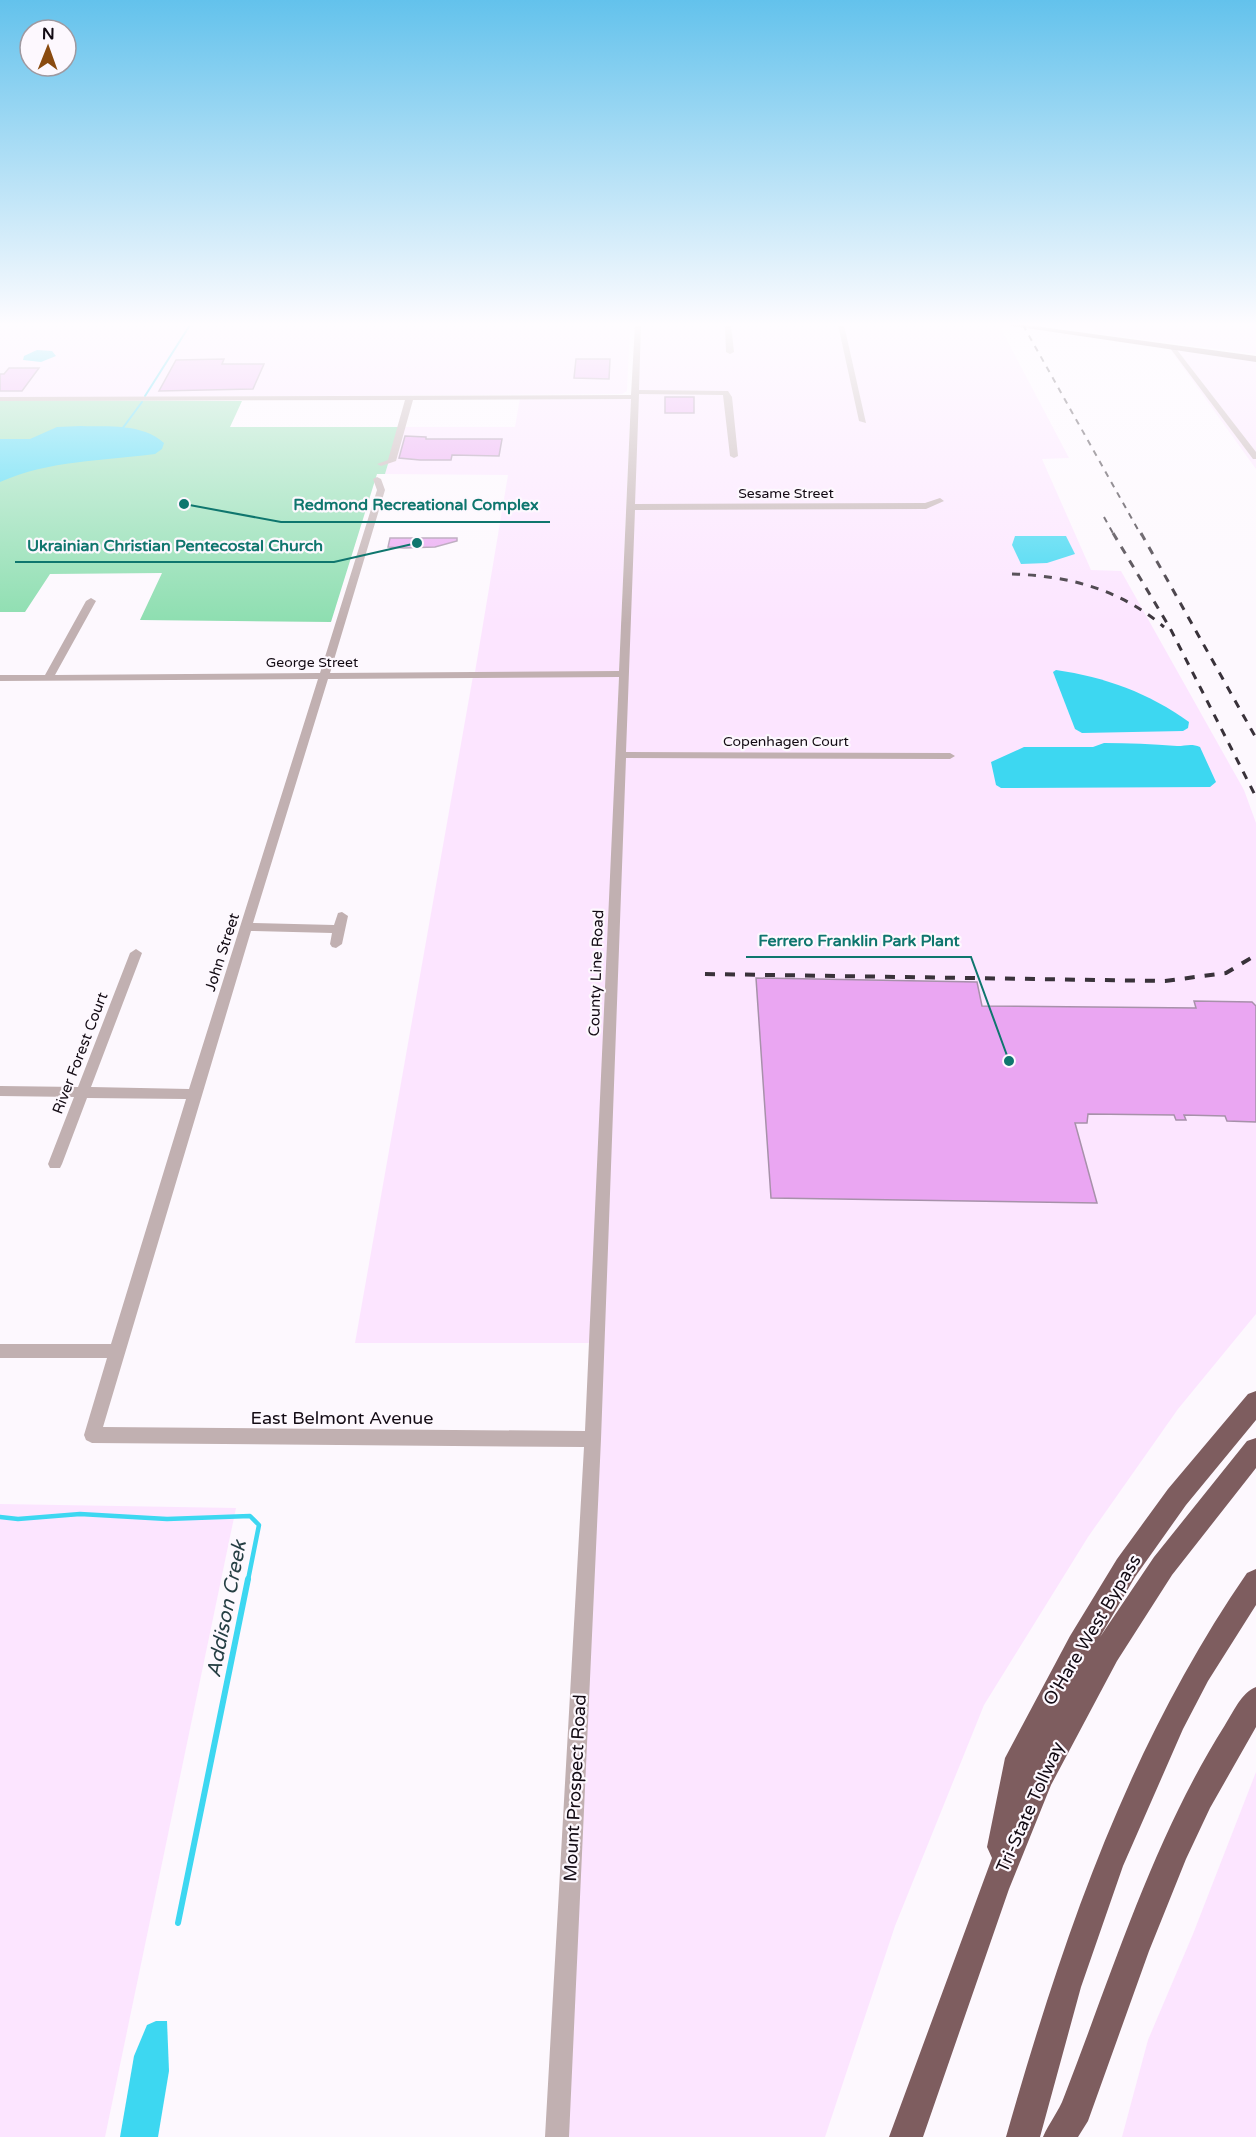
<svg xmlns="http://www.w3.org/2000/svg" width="1256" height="2137" font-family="'Varela Round',sans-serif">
<rect width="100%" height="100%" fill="#fdf8fe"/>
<g fill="#fce5ff">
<polygon points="0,325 630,325 627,391 622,394 0,398"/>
<polygon points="641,325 999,325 1069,458 1042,459 1091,570 1121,571 1244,790 1256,823 1256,1314 1178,1409 1088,1537 984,1705 895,1926 825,2137 567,2137"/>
<polygon points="1089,325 1256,325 1256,354 1099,334"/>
<polygon points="1169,348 1256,361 1256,469"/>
<polygon points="631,397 619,672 475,672 508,475 385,474 399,427 515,427 520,398"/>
<polygon points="473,676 619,676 592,1343 355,1343"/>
<polygon points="0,1504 236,1508 105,2137 0,2137"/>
<polygon points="1256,1772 1256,2137 1122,2137 1148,2040 1193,1934"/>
</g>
<polygon fill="#8ddeb0" points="0,400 242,401 230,427 399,427 385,474 377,474 331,622 140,620 162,573 50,574 25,612 0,612"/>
<g fill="#3dd7f1">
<polygon points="37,350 52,351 56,356 41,362 23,360 24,356"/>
<path d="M81,426C108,427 142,423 164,443L162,449L155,454C102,461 50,460 0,482V439H30L57,427Z"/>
<polygon points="1015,536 1066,536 1075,554 1047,563 1021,564 1012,545"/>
<path d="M1056,670C1105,677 1149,693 1189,722L1188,728L1183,731L1082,733L1075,729L1053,672Z"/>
<path d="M1104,743C1129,743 1152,744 1177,746C1186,746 1191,743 1200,747L1216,782L1210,787L1001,788L996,785L991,762L1024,747H1093Z"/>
<polygon points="156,2021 167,2021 169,2071 158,2137 120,2137 134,2056 147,2025"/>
</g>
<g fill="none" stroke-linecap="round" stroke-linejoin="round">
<g stroke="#3dd7f1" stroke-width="2">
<polyline points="145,396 190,325"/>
<polyline points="122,429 142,402"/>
</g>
<polyline stroke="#3dd7f1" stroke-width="4.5" points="0,1517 18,1519 80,1514 167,1519 250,1516 259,1525 248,1580"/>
<polyline stroke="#3dd7f1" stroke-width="6" points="178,1923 248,1579"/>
</g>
<g fill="#eaa6f2" stroke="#a791aa" stroke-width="1.5">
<polygon points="224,359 222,364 264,364 253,389 159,391 176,360"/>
<polygon points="576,359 610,359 609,379 574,378"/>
<polygon points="9,368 39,368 22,391 0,391 0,374 4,374"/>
<rect x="665" y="397" width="29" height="16"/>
<polygon points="405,436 426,437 426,439 502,439 499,456 452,455 451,460 420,460 399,458"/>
<polygon points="390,538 457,538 457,541 435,547 404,548 388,547"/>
<polygon points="756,978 977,982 982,1006 1196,1008 1194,1001 1252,1002 1256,1006 1256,1122 1227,1121 1225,1116 1184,1115 1186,1120 1176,1120 1174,1115 1088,1114 1087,1123 1075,1123 1097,1203 771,1198"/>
</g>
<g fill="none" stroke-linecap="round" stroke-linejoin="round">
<g fill="#c1b0b1" fill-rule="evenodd">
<path d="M635,325H641L639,390L728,391L732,397L738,456L734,458L730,456L723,395L639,394L635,504L925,503L940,498L944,501L926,509L635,510L626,752L950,753L955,756L950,759L626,758L601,1439L569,2137H545L584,1447L92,1443L86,1440L84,1435L107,1358H0V1344H111L186,1099L87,1098L62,1164L60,1168H50L48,1164L74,1097L0,1096V1086L78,1087L130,953L136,949L142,953L91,1087L189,1089L318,679L0,681V675H45L86,601L91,598L96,601L55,675L320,673L377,490L373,479L377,477L381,479L385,490L330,673L619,671L631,399L413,400L396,461L381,466L377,464L388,460L405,400L0,401V397L631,395ZM619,677L585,1431L103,1427L251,931L332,933L330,944L332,947L336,948L342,944L348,916L342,912L338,913L334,925L253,923L328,679Z"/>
<polygon points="725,325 731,325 734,352 730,354 726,352"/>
<polygon points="838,325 844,325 866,423 859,421"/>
<polygon points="1170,346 1174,346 1256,452 1256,459 1253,459 1170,348"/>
</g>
<polygon fill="#907375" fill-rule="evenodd" points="1005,325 1026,325 1256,356 1256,362"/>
<g fill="#7e5d5f" fill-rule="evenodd">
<polygon points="1256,1391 1256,1420 1186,1505 1135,1577 1100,1637 1154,1557 1247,1441 1256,1438 1256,1468 1172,1575 1117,1661 1051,1785 1009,1889 923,2137 889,2137 992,1858 987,1847 1005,1758 1070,1636 1117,1559 1168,1489 1248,1394"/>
<path d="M1256,1569V1605L1208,1681L1183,1729L1123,1866L1081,1987L1040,2137H1006C1063,1937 1128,1746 1247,1573Z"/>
<path d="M1256,1687V1727L1210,1808L1186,1859L1149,1951L1088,2121L1078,2137H1043C1049,2123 1059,2111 1064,2097C1113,1971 1153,1839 1225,1725C1234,1711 1241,1693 1256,1687Z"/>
</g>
<g stroke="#39323a" stroke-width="2" stroke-dasharray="6 6" stroke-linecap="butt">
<polyline points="1023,325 1141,535"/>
<polyline points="1104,517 1114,535"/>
</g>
<g stroke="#39323a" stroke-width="3" stroke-dasharray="8 8" stroke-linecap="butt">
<polyline points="1113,533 1170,628 1256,797"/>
<polyline points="1141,533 1256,738"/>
<path d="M1012,574C1069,576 1120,589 1164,627"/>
</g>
<polyline stroke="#39323a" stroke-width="4" stroke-dasharray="10 10" stroke-linecap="butt" points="705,974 1165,981 1226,973 1256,955"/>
</g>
<linearGradient id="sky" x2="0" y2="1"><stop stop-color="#63c2ec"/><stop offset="0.52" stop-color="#fefcff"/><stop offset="1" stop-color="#fefcff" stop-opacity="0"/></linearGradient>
<rect width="1256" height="624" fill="url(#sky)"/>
<g text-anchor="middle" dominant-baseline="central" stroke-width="4.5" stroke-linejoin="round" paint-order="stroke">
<g font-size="14" fill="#130b14" stroke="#fdf8fe">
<text x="786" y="493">Sesame Street</text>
<text x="312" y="662">George Street</text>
<text x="786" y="741">Copenhagen Court</text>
</g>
<g font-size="15" fill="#130b14" stroke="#fdf8fe">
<text transform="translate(222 952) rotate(-72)">John Street</text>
<text transform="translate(596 973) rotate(-88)">County Line Road</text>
<text transform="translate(80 1053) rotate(-69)">River Forest Court</text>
</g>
<g font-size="18" fill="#130b14" stroke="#fdf8fe">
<text x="342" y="1418">East Belmont Avenue</text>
<text transform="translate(1092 1630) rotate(-59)">O'Hare West Bypass</text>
<text transform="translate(575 1788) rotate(-87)">Mount Prospect Road</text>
<text transform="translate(1030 1807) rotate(-66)">Tri-State Tollway</text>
</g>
<g font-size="20" font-style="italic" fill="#263f44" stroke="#fdf8fe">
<text transform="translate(227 1609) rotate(-79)">Addison Creek</text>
</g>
</g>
<path fill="none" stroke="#0f766e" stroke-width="2" d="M184 504L281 522H550M417 543L334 562H15M1009 1061L971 957H746"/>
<g fill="#0f766e" stroke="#fdf8fe" stroke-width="2">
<circle cx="184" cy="504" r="6"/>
<circle cx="417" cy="543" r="6"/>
<circle cx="1009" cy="1061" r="6"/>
</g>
<g font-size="16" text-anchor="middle" font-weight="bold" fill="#0f766e" stroke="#fdf8fe" stroke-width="4.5" stroke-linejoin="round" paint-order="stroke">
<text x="416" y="510">Redmond Recreational Complex</text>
<text x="175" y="551">Ukrainian Christian Pentecostal Church</text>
<text x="859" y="946">Ferrero Franklin Park Plant</text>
</g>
<g transform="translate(48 48) rotate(1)"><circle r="28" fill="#fdf8fe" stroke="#9f99a0" stroke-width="1.5"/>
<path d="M0-4.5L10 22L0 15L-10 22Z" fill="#8a4b10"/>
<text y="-9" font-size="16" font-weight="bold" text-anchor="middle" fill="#130b14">N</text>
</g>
</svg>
